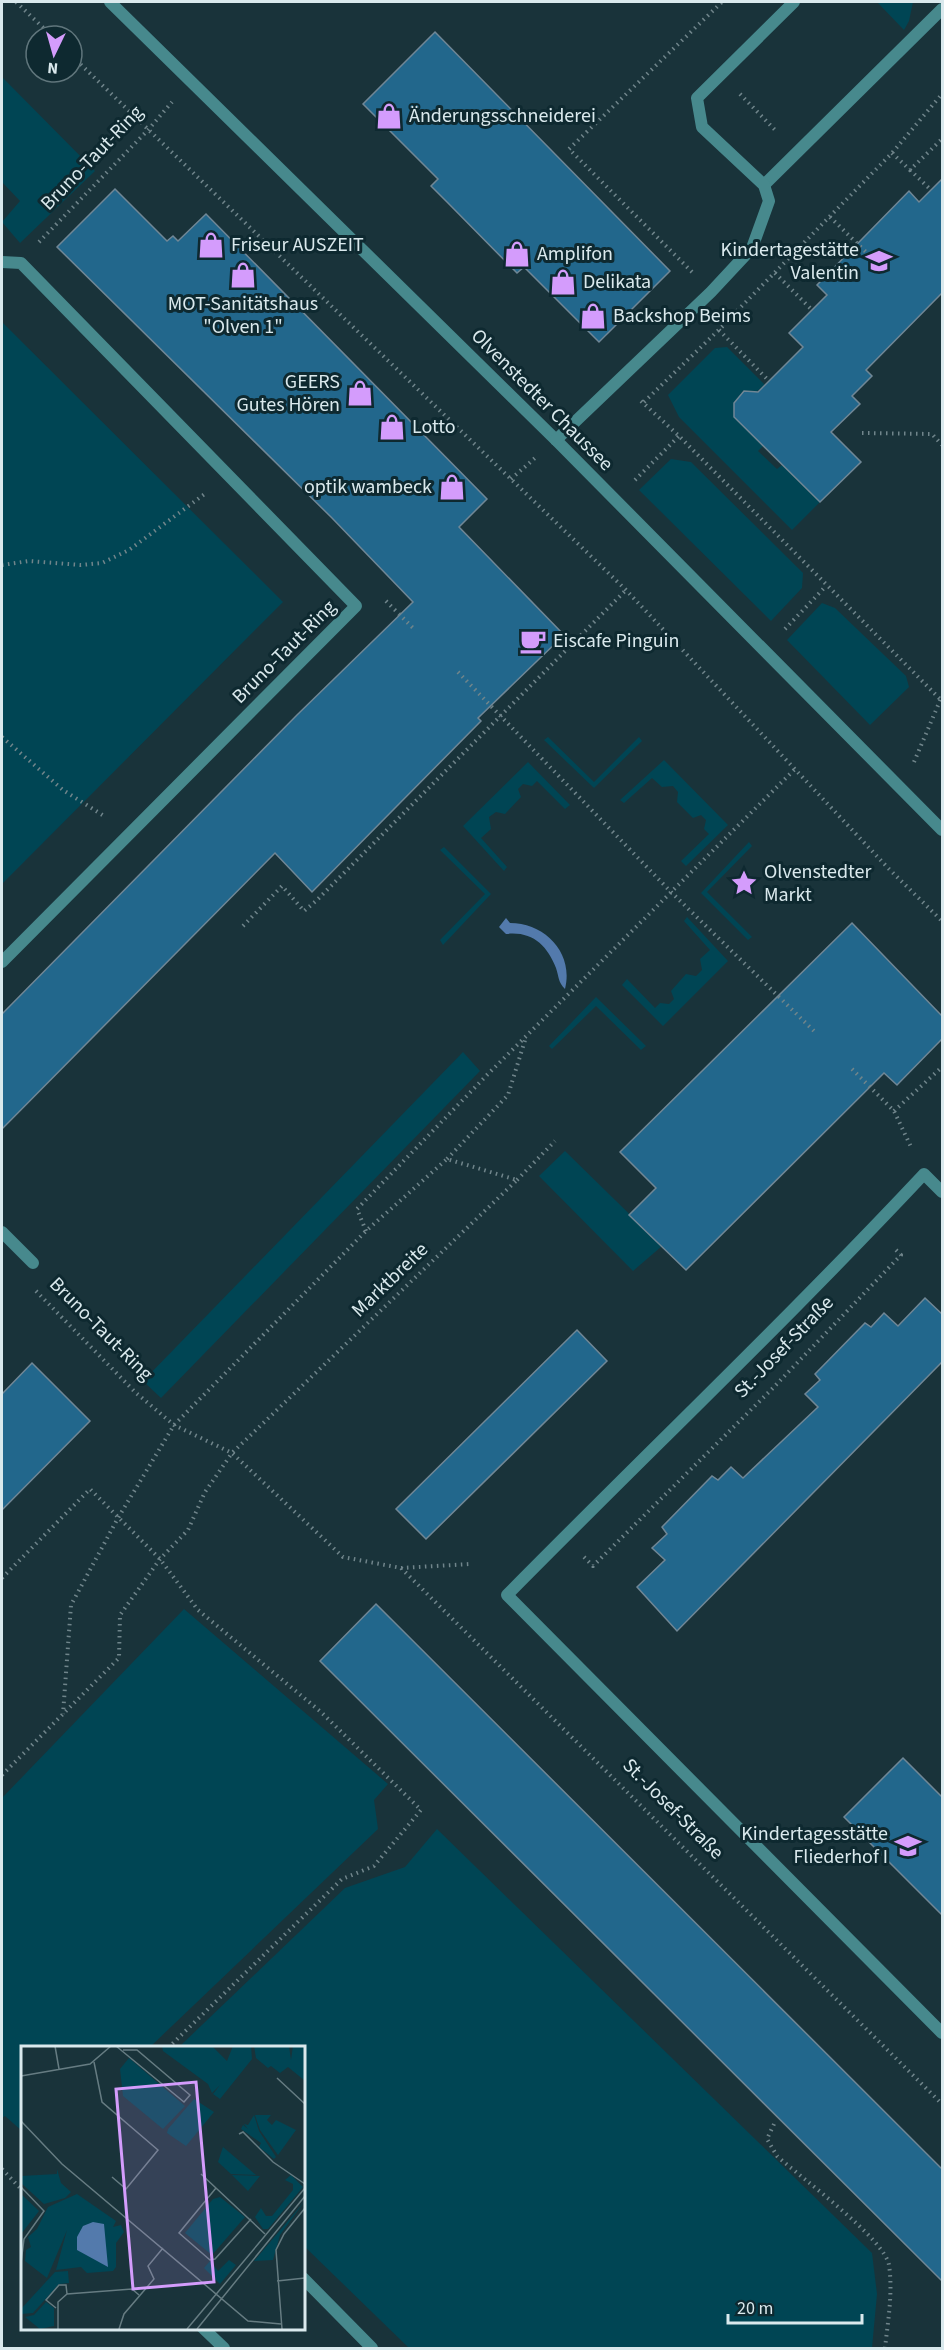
<svg xmlns="http://www.w3.org/2000/svg" width="944" height="2350" font-family="'Source Sans 3',sans-serif">
<rect width="100%" height="100%" fill="#19333a"/>
<g fill="#004554">
<polygon points="877,2 913,2 909,21 904,30"/>
<polygon points="2,77 95,171 20,243 2,222 20,201 2,182"/>
<polygon points="2,322 283,602 2,884"/>
<polygon points="727,347 765,385 756,392 743,391 734,403 734,417 763,446 758,451 777,469 782,465 820,502 792,530 679,417 668,395 715,348"/>
<polygon points="671,459 691,462 803,573 802,588 771,621 639,490"/>
<polygon points="822,603 835,608 906,676 909,687 870,725 787,640"/>
<polygon points="548,737 594,782 639,737 642,741 594,788 544,740"/>
<polygon points="664,760 728,825 686,866 681,861 709,834 704,829 706,820 701,815 693,818 677,802 678,792 673,786 662,787 652,778 624,803 620,800"/>
<polygon points="528,762 570,805 565,809 537,781 532,786 523,784 518,789 521,797 505,814 496,812 489,817 491,829 481,838 507,867 504,871 463,826"/>
<polygon points="749,842 752,846 707,892 752,937 748,940 701,893"/>
<polygon points="444,847 491,894 443,945 440,940 485,894 440,850"/>
<polygon points="687,917 728,961 663,1026 622,985 627,979 655,1008 660,1003 669,1004 674,999 671,991 686,974 696,976 702,970 700,959 710,950 684,921"/>
<polygon points="596,997 646,1046 641,1050 596,1006 552,1049 549,1046"/>
<polygon points="463,1052 480,1071 161,1398 143,1381"/>
<polygon points="565,1151 662,1246 633,1271 539,1176"/>
<polygon points="184,1609 388,1784 374,1800 378,1829 150,2047 22,2047 22,2131 5,2116 2,2118 2,1798"/>
<polygon points="437,1829 872,2253 877,2294 872,2348 409,2348 303,2245 303,2047 179,2047 345,1888 405,1867"/>
</g>
<path fill="#537aac" d="M506,918L510,923C545,923 574,953 565,989C558,982 559,977 556,968C547,945 532,931 506,934L499,927Z"/>
<g fill="#22678c" stroke="#708796" stroke-width="1.5">
<polygon points="435,32 670,271 599,342 524,267 517,273 447,202 431,186 438,179 363,104"/>
<polygon points="942,179 942,293 866,370 872,376 852,396 860,404 831,432 861,462 820,502 734,417 734,403 744,391 758,392 803,347 789,333 827,295 817,285 909,191 919,202"/>
<polygon points="115,189 167,241 173,236 178,241 206,214 487,499 459,527 564,635 478,718 481,721 312,892 275,853 2,1129 2,1014 297,715 413,602 332,518 57,247"/>
<polygon points="852,923 942,1016 942,1039 897,1085 884,1073 686,1270 629,1215 656,1188 620,1152"/>
<polygon points="925,1298 942,1314 942,1362 677,1631 637,1587 665,1560 652,1548 667,1534 662,1527 712,1476 718,1480 731,1467 743,1478 818,1407 805,1394 820,1380 815,1374 865,1323 871,1327 884,1313 898,1326"/>
<polygon points="577,1330 607,1361 426,1539 396,1509"/>
<polygon points="32,1363 90,1421 2,1510 2,1394"/>
<polygon points="376,1604 942,2169 942,2281 320,1661"/>
<polygon points="903,1758 942,1797 942,1915 844,1817"/>
</g>
<g fill="none" stroke-linecap="round" stroke-linejoin="round">
<g stroke="#70858b" stroke-width="4" stroke-dasharray="1.5 4.5" stroke-linecap="butt">
<polyline points="16,2 52,36"/>
<polyline points="72,56 626,590 889,869 942,921"/>
<polyline points="740,94 777,132"/>
<polyline points="892,153 910,170 942,139"/>
<polyline points="910,170 931,190"/>
<polyline points="830,217 868,254"/>
<polyline points="39,242 148,130 172,102"/>
<polyline points="692,272 569,149 722,2"/>
<polyline points="775,273 812,310"/>
<polyline points="737,311 892,153 942,94"/>
<polyline points="719,330 769,381"/>
<polyline points="641,401 679,436 942,701"/>
<polyline points="644,402 728,321"/>
<polyline points="862,433 932,434 942,445"/>
<polyline points="511,479 535,458"/>
<polyline points="635,480 679,436"/>
<polyline points="2,565 29,561 81,565 102,563 129,550 206,493"/>
<polyline points="386,601 415,630"/>
<polyline points="785,629 826,586"/>
<polyline points="458,672 671,892 814,1031"/>
<polyline points="2,737 63,790 104,816"/>
<polyline points="914,762 942,696"/>
<polyline points="243,926 282,886 304,911 316,901 626,590"/>
<polyline points="852,1069 894,1111 912,1149"/>
<polyline points="894,1111 942,1067"/>
<polyline points="447,1159 508,1095 526,1037"/>
<polyline points="517,1180 555,1141"/>
<polyline points="366,1231 357,1209 487,1075 795,769"/>
<polyline points="36,1291 135,1392 174,1425 232,1453 343,1557 401,1568 470,1564"/>
<polyline points="584,1557 593,1566 772,1389 901,1255 894,1248"/>
<polyline points="401,1568 942,2104"/>
<polyline points="2,1578 90,1489 160,1559 198,1610 321,1712 421,1810 374,1866 342,1879 169,2047"/>
<polyline points="2,1775 119,1658 120,1615 160,1559 188,1530 205,1492 232,1453 517,1180 447,1159 366,1231 174,1425 118,1518 71,1605 63,1714"/>
<path d="M774,2124L767,2139L777,2156C800,2177 884,2238 889,2265C893,2292 888,2321 885,2348"/>
<polyline points="2,2169 22,2190"/>
</g>
<polyline stroke="#47898d" stroke-width="12" points="764,185 942,9"/>
<g stroke="#47898d" stroke-width="12">
<polyline points="110,2 556,440 942,830"/>
<polyline points="2,262 21,263 356,606 2,962"/>
<polyline points="556,440 711,292 752,248 769,201 764,185 702,127 697,98 794,2"/>
<path d="M942,1192L924,1174C789,1318 646,1454 507,1595L942,2033"/>
<polyline points="2,1232 33,1263"/>
<polyline points="303,2278 372,2348"/>
<polyline points="203,2328 224,2348"/>
</g>
</g>
<defs>
<g id="shop-bare" transform="scale(2.07)"><path d="M-5-2.5h2.3a2.7 3.5 0 0 1 5.4 0H5L5.5 6h-11ZM-1.5-2.5h3a1.5 2.3 0 0 0-3 0Z" fill="#d49cfc" stroke="#0e2930" stroke-width="2.5" paint-order="stroke"/></g>
<g id="school-bare" transform="scale(2.07)"><path d="M0-5L7-2L0 1L-7-2ZM-4 1L0 2.5L4 1V4Q0 6-4 4Z" fill="#d49cfc" stroke="#0e2930" stroke-width="2.5" paint-order="stroke"/></g>
<g id="cafe-bare" transform="scale(2.07)"><path d="M-5.5-4.5H6V0H3Q3 3.5 0 3.5H-2.5Q-5.5 3.5-5.5 0ZM3-3.2v2h1.7v-2ZM-6 4.5H4V6H-6Z" fill="#d49cfc" stroke="#0e2930" stroke-width="2.5" paint-order="stroke"/></g>
<g id="sight-bare" transform="scale(2.07)"><path d="M0-6L1.8-2.2L6-1.7L2.9 1.2L3.7 5.4L0 3.3L-3.7 5.4L-2.9 1.2L-6-1.7L-1.8-2.2Z" fill="#d49cfc" stroke="#0e2930" stroke-width="2.5" paint-order="stroke"/></g>
</defs>
<g fill-rule="evenodd">
<use href="#shop-bare" x="389" y="116"/>
<use href="#shop-bare" x="211" y="245"/>
<use href="#shop-bare" x="517" y="254"/>
<use href="#school-bare" x="879" y="261"/>
<use href="#shop-bare" x="243" y="275"/>
<use href="#shop-bare" x="563" y="282"/>
<use href="#shop-bare" x="593" y="316"/>
<use href="#shop-bare" x="360" y="393"/>
<use href="#shop-bare" x="392" y="427"/>
<use href="#shop-bare" x="452" y="487"/>
<use href="#cafe-bare" x="533" y="641"/>
<use href="#sight-bare" x="744" y="883"/>
<use href="#school-bare" x="908" y="1846"/>
</g>
<g text-anchor="middle" dominant-baseline="central" stroke-width="6" stroke-linejoin="round" paint-order="stroke">
<g font-size="20" fill="#dae9ed" stroke="#0e2930" text-anchor="start">
<text x="409" y="116">Änderungsschneiderei</text>
<text x="231" y="245">Friseur AUSZEIT</text>
<text x="859" y="250" text-anchor="end">Kindertagestätte<tspan x="859" dy="23">Valentin</tspan></text>
<text x="537" y="254">Amplifon</text>
<text x="583" y="282">Delikata</text>
<text x="243" y="304" text-anchor="middle">MOT-Sanitätshaus<tspan x="243" dy="23">"Olven 1"</tspan></text>
<text x="613" y="316">Backshop Beims</text>
<text x="340" y="382" text-anchor="end">GEERS<tspan x="340" dy="23">Gutes Hören</tspan></text>
<text x="412" y="427">Lotto</text>
<text x="432" y="487" text-anchor="end">optik wambeck</text>
<text x="553" y="641">Eiscafe Pinguin</text>
<text x="764" y="872">Olvenstedter<tspan x="764" dy="23">Markt</tspan></text>
<text x="888" y="1834" text-anchor="end">Kindertagesstätte<tspan x="888" dy="23">Fliederhof I</tspan></text>
</g>
<g font-size="20" fill="#dae9ed" stroke="#0e2930">
<text transform="translate(92 158) rotate(-46)">Bruno-Taut-Ring</text>
<text transform="translate(542 400) rotate(45)">Olvenstedter Chaussee</text>
<text transform="translate(284 652) rotate(-45)">Bruno-Taut-Ring</text>
<text transform="translate(390 1280) rotate(-44)">Marktbreite</text>
<text transform="translate(101 1329) rotate(45)">Bruno-Taut-Ring</text>
<text transform="translate(784 1347) rotate(-46)">St.-Josef-Straße</text>
<text transform="translate(673 1809) rotate(45)">St.-Josef-Straße</text>
</g>
</g>
<g transform="translate(21 2046)">
<rect width="284" height="284" fill="#19333a"/>
<path d="M141,0H191L206,15L212,0H230L231,13L199,53L192,48L199,39L191,47L187,38L142,5ZM233,0H268L270,14L272,0H283V34L267,21L259,27L250,20L247,22L235,12ZM108,12L164,60L142,83L102,50L99,23ZM173,53L193,66L165,100L146,87L147,83ZM233,69L238,85L255,111L253,113L238,101L240,97L220,83L222,79L227,83L223,78L227,79ZM234,69H250L246,74L251,79L255,74L275,84L257,109L239,84ZM202,101L235,129L210,128L197,116ZM36,123L40,137L50,146L44,152L23,158L0,137V130L36,128ZM211,129L239,130L227,145ZM270,129L282,141L247,183H242L234,171L240,162L245,170H251L272,144V138L264,134ZM0,148L18,165L0,188ZM56,148L95,175L92,181L100,179L103,186L95,197V221L92,225L66,227L60,221L35,224L46,184L26,232L4,215L5,204L10,201L7,191L16,183L27,161ZM199,151L224,171L191,209L164,187L192,153ZM283,156L259,189L252,214L233,215ZM208,214L215,219L199,238L183,222L189,215L197,225ZM47,225L48,237L38,238L12,267L0,268V263L34,226ZM25,256L33,262V280L19,283L4,271L13,269Z" fill="#004554"/>
<path d="M72,176L83,178L87,221L56,204V191L62,180Z" fill="#537aac"/>
<path fill="none" stroke="#667c82" stroke-width="1.5" d="M34,0L38,23M95,0L163,56L169,49L116,4H102M73,16L81,56L137,104L105,143L91,131M0,30L69,18L90,0M256,32L284,58M0,75L41,118L227,275L260,278M218,88L222,86L252,116L284,138M180,128L244,188M0,141L23,165L3,193L0,217M195,142L158,187L189,214L194,213L230,173M256,235L284,232M35,262L25,254L38,239H45L46,248M37,283V256L46,248L111,243L118,249M98,283L103,268L133,233L127,220L142,202M166,283L284,142M176,283L284,150M261,283L255,204L263,188L284,162"/>
<path fill="#d49cfc" fill-opacity="0.15" stroke="#d49cfc" stroke-width="3" d="M175,36L193,236L112,243L95,43Z"/>
<rect width="284" height="284" fill="none" stroke="#dae9ed" stroke-width="3"/>
</g>
<rect width="944" height="2350" fill="none" stroke="#dae9ed" stroke-width="6"/>
<g transform="translate(54 54) rotate(185)"><circle r="28" fill="#0e2930" stroke="#60767c" stroke-width="1.5"/>
<path d="M0-4.5L10 22L0 15L-10 22Z" fill="#d49cfc"/>
<text y="-9" font-size="16" font-weight="bold" text-anchor="middle" fill="#dae9ed">N</text>
</g>
<path d="M728 2314v9h134v-9" fill="none" stroke="#dae9ed" stroke-width="3"/>
<text x="737" y="2314" font-size="18" fill="#dae9ed" stroke="#0e2930" stroke-width="4.5" paint-order="stroke">20 m</text>
</svg>
